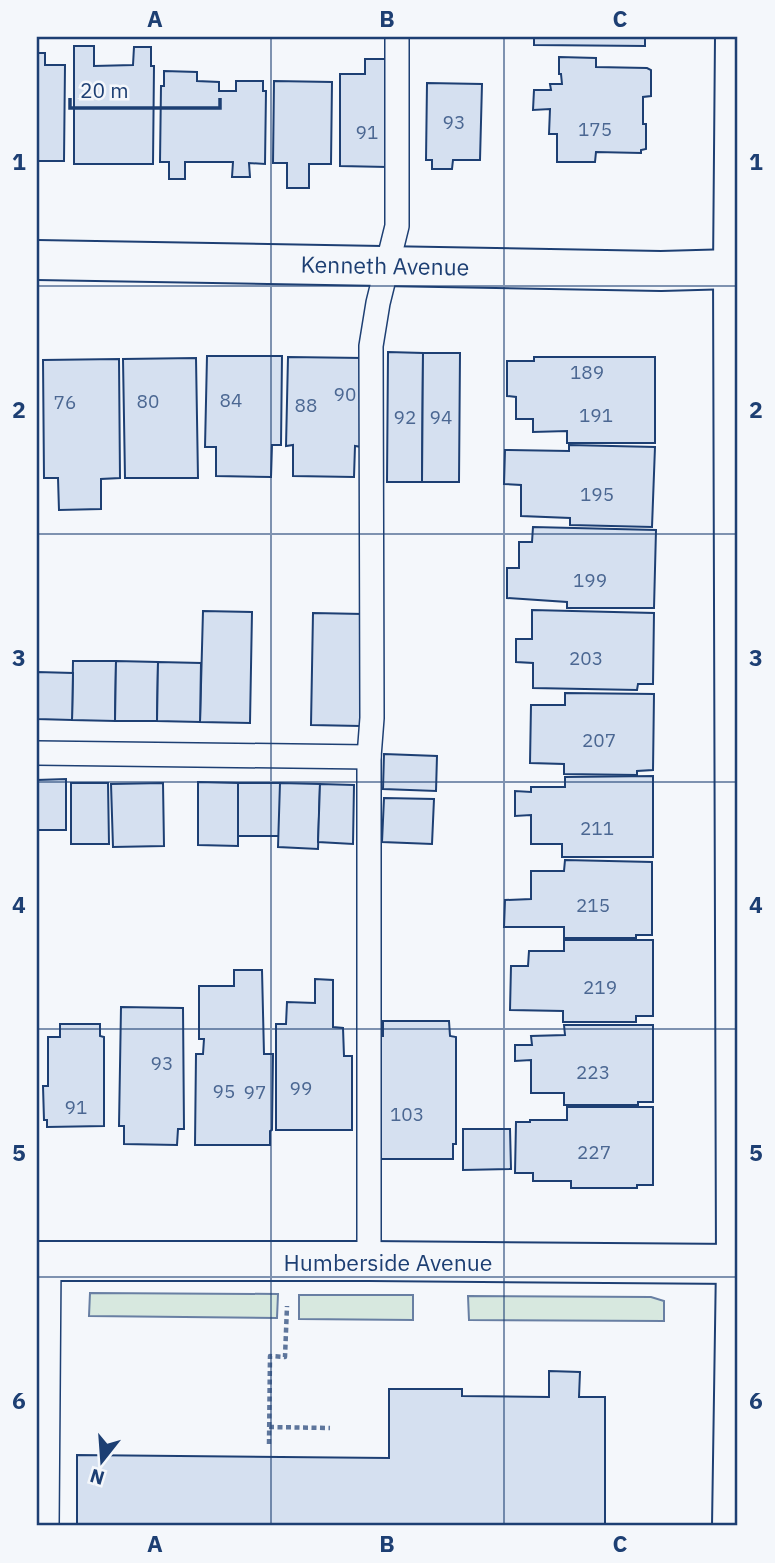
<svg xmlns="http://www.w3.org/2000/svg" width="775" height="1563" font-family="'IBM Plex Sans',sans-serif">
<rect width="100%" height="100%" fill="#f4f7fb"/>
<g fill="#d7e8df" stroke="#687fa3" stroke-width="2">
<polygon points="90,1293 278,1294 277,1318 89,1316"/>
<polygon points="299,1295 413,1295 413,1320 299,1319"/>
<polygon points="468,1296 651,1297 664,1301 664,1321 469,1320"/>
</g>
<g fill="#d5e0f0" stroke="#1d3f73" stroke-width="2">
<polygon points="534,37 645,37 645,46 534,45"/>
<polygon points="74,46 94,46 94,66 133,65 134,47 151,47 151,66 154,66 153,164 74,164"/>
<polygon points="37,53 45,53 45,65 65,65 64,161 37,161"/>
<polygon points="559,57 596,58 596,67 647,68 651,70 651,96 643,97 643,124 646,124 646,149 641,150 641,153 596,152 595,162 557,162 557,134 549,134 550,109 533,110 534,90 551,90 550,84 562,84 561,74 559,74"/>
<polygon points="365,59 385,59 385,75 388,75 387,167 340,166 340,74 365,74"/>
<polygon points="164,71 197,72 197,81 219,82 219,91 236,91 236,81 263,81 263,91 266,91 265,164 249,163 250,177 232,177 233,162 185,162 185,179 169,179 169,162 160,162 161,86 164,86"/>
<polygon points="274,81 332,82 331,164 309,164 309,188 287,188 287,163 273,163"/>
<polygon points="427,83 482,84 480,160 453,160 452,169 432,169 432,160 426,160"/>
<polygon points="388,352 423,353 422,482 387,482"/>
<polygon points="423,353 460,353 459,482 422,482"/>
<polygon points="207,356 282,356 281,445 272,445 271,477 216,476 216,447 205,447"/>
<polygon points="288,357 363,358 362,447 355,446 354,477 293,476 293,445 286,446"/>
<polygon points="534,357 655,357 655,443 567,443 567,431 533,432 533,419 516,419 516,397 507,396 507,361 534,361"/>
<polygon points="196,358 198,478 125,478 123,359"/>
<polygon points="119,359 120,478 101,479 101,509 59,510 58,478 44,478 43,360"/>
<polygon points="569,445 655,447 652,527 570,525 570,518 521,516 521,485 504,484 505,450 569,451"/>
<polygon points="533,527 656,530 654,608 567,608 567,602 507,598 507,568 519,568 519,542 532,542"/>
<polygon points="532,610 654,613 653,684 638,684 637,690 533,688 533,663 516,662 516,639 532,639"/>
<polygon points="203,611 252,612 250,723 200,722"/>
<polygon points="313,613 363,614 360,726 311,725"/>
<polygon points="73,661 116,661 115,721 72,720"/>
<polygon points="116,661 158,662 157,721 115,721"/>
<polygon points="158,662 201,663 200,722 157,721"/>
<polygon points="37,672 73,673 72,720 37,719"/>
<polygon points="565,693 654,694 653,770 637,771 637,775 564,774 564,764 530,763 531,705 565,705"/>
<polygon points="384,754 437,756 436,791 383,789"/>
<polygon points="653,776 653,857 562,857 562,844 531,844 531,815 515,816 515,791 531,792 531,787 565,787 565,777"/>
<polygon points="66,779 66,830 37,830 37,780"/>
<polygon points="198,782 238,783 238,846 198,845"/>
<polygon points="71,783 108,783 109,844 71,844"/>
<polygon points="163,783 164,846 113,847 111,784"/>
<rect x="238" y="783" width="42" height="53"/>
<polygon points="280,783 320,784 318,849 278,847"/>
<polygon points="320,784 354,785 353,844 318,842"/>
<polygon points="384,798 434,799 432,844 382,842"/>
<polygon points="565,860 652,862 652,935 636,935 636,938 564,938 564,927 504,927 505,900 531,899 531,871 564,871"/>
<polygon points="564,940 653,940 653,1016 636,1016 636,1022 563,1022 563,1011 510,1010 511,966 528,966 529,951 564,951"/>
<polygon points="234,970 262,970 264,1054 273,1054 272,1130 270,1131 270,1145 195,1145 196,1054 203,1054 204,1039 199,1039 199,986 234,986"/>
<polygon points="315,979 333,980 333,1027 343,1028 344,1056 352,1056 352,1130 276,1130 276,1024 286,1024 287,1002 315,1003"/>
<polygon points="121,1007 183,1008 184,1129 178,1129 177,1145 124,1144 124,1126 119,1126"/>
<polygon points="383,1021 449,1021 450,1036 456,1037 456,1144 453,1144 453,1159 378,1159 378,1036 383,1036"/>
<polygon points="60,1024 100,1024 100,1036 104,1037 104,1126 47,1127 47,1120 44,1120 43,1086 48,1086 48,1037 60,1037"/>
<polygon points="564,1025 653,1025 653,1102 638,1102 638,1105 564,1105 564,1093 531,1093 531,1060 515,1061 515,1045 532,1045 531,1036 565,1035"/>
<polygon points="567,1107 653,1107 653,1185 637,1185 637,1188 571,1188 571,1181 533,1181 533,1173 515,1173 516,1122 530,1122 530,1120 567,1120"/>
<polygon points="463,1129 510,1129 511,1169 463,1170"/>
<polygon points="549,1371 580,1372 579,1397 605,1397 605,1525 77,1526 77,1455 389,1458 389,1389 462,1389 462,1396 549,1397"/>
</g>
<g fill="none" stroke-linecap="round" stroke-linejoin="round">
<g stroke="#1d3f73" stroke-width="26">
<g id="service">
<polyline points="37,753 369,757"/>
<polyline points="369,1261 369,757 372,718 371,346 378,303 397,226 397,37"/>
<polyline points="47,1526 49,1262"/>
</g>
</g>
<g stroke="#1d3f73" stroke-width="42">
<g id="minor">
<polyline points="37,260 661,271 733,269"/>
<polyline points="37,1261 369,1261 738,1264"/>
<polyline points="732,1526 736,1264 733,269 735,37"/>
</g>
</g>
<g stroke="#5e769c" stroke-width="4.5" stroke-dasharray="5 3.5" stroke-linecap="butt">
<polyline points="269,1427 330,1428"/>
<polyline points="269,1444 270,1356 285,1357 287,1306"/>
</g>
<use href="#service" stroke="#f4f7fb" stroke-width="23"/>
<use href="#minor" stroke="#f4f7fb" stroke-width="38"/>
</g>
<path fill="none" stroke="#1d3f73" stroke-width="2" stroke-opacity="0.55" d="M271,37V1526M504,37V1526M37,286H738M37,534H738M37,782H738M37,1029H738M37,1277H738"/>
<g text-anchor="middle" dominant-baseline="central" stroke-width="5" stroke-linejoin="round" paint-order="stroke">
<g font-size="19" fill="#4b6792">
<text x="454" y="122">93</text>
<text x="595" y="129">175</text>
<text x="367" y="132">91</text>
<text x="587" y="372">189</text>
<text x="345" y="394">90</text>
<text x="231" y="400">84</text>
<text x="148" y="401">80</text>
<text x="65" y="402">76</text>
<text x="306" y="405">88</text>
<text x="596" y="415">191</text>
<text x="405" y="417">92</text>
<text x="441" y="417">94</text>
<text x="597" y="494">195</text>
<text x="590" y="580">199</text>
<text x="586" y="658">203</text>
<text x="599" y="740">207</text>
<text x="597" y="828">211</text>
<text x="593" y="905">215</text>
<text x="600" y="987">219</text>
<text x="162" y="1063">93</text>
<text x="593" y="1072">223</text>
<text x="301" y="1088">99</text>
<text x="224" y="1091">95</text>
<text x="255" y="1092">97</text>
<text x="76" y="1107">91</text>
<text x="407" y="1114">103</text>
<text x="594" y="1152">227</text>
</g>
<g font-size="23" fill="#1d3f73" stroke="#f4f7fb">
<text transform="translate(385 265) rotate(1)">Kenneth Avenue</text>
<text x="388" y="1262">Humberside Avenue</text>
</g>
</g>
<rect width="775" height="1563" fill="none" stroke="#f4f7fb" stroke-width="77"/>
<g transform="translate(102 1461) rotate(197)" stroke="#f4f7fb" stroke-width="5" paint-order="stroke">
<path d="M0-5L12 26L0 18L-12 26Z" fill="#1d3f73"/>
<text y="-10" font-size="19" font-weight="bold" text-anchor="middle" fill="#1d3f73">N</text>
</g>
<path d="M70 98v10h150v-10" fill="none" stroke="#1d3f73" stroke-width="3.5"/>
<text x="80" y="98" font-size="21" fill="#1d3f73" stroke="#f4f7fb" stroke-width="5" paint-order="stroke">20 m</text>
<rect x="38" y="38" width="698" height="1486" fill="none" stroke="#1d3f73" stroke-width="2.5"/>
<g font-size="23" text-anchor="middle" font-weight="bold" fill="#1d3f73">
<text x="155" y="27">A</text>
<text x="387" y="27">B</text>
<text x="620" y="27">C</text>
<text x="19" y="170">1</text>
<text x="756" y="170">1</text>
<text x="19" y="418">2</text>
<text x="756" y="418">2</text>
<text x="19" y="666">3</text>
<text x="756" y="666">3</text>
<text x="19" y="913">4</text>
<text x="756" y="913">4</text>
<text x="19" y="1161">5</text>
<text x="756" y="1161">5</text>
<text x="19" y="1409">6</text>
<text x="756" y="1409">6</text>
<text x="155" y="1552">A</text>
<text x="387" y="1552">B</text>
<text x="620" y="1552">C</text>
</g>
</svg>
